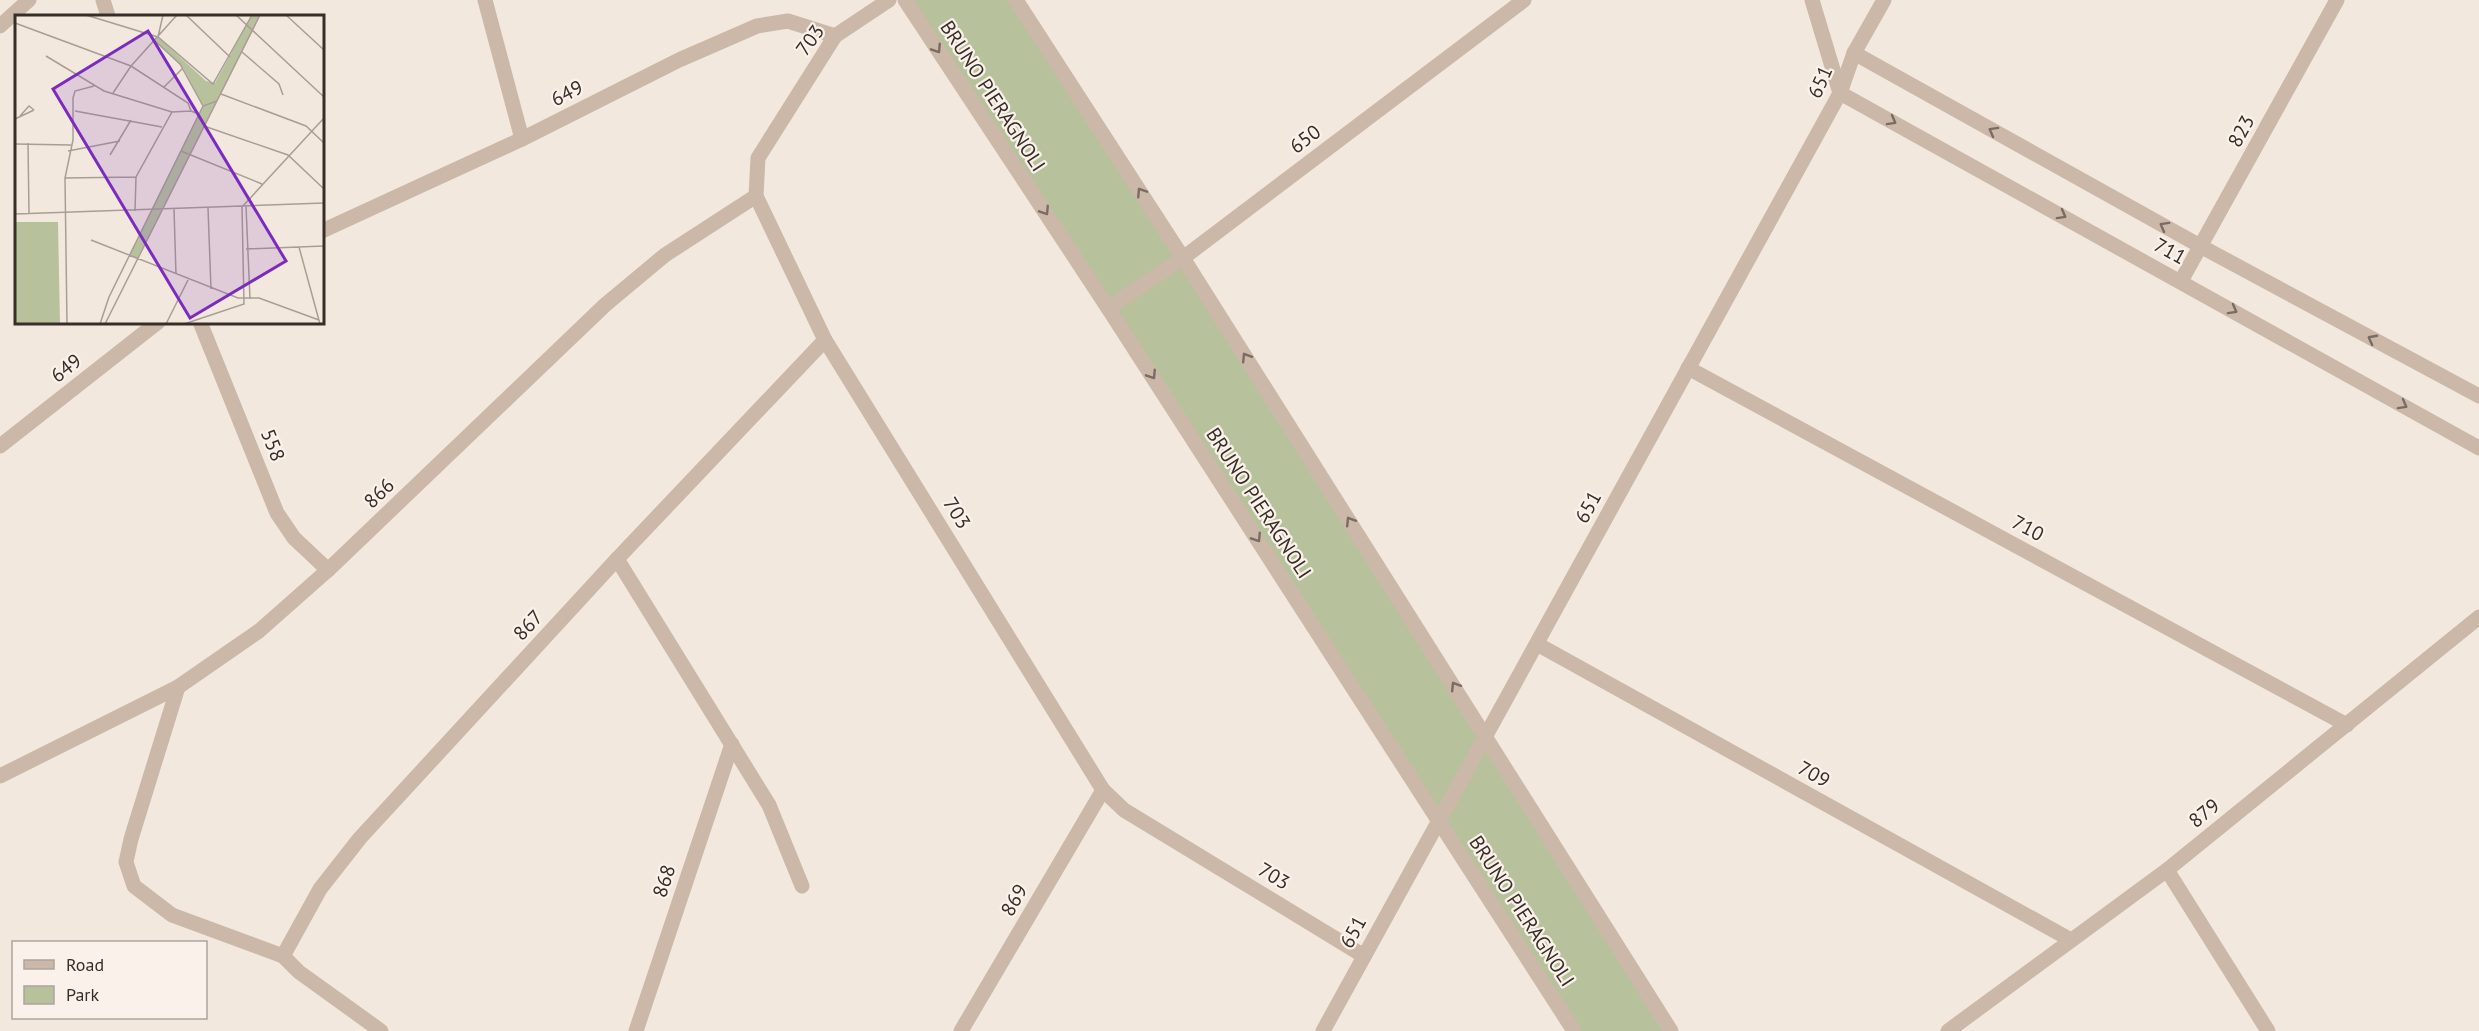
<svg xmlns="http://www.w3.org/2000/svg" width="2479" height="1031" font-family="'PT Sans',sans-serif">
<rect width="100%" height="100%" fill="#f3e8de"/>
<polygon fill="#b7c29d" points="905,0 1016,0 1671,1031 1574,1031"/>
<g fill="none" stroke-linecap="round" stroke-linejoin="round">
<g stroke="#cbb8a9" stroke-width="15">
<polyline points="103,0 108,16"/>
<polyline points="485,0 522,139"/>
<polyline points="889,0 835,36 758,158 756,196 825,340 1103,790 1124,810 1364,956"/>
<polyline points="905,0 1108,308 1574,1031"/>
<polyline points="1016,0 1183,258 1671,1031"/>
<polyline points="1812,0 1840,93"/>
<polyline points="0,26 29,0"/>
<polyline points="1854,53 2202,247 2479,396"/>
<polyline points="1840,93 2479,448"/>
<polyline points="322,231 522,139 679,60 757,26 788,21 835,36"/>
<polyline points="2181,281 2337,0"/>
<polyline points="1108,308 1183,258 1524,0"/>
<polyline points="200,322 277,513 294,538 328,570"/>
<polyline points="1688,368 2347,725"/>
<polyline points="0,446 158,322"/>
<polyline points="617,559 769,805 802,886"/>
<polyline points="1537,644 2071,940"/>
<polyline points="178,687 131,839 126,862 134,886 172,915 283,956 299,972 381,1031"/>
<polyline points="0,776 178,687 259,631 328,570 605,305 665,255 756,196"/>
<polyline points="2167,870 2268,1031"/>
<polyline points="283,956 320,889 360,838 617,559 825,340"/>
<polyline points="636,1031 732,744"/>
<polyline points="961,1031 1103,790"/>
<polyline points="1323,1031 1840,93 1854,53 1884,0"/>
<polyline points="1948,1031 2167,870 2479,617"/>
</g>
</g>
<defs><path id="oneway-chevron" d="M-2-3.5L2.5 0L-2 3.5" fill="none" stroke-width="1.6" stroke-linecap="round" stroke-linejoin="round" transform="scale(1.5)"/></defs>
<g stroke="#7a6c63">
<use href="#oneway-chevron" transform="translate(937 49) rotate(57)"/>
<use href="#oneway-chevron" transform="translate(1892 121) rotate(29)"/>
<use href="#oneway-chevron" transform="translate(1993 131) rotate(-151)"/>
<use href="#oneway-chevron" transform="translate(1141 192) rotate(-123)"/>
<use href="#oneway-chevron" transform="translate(1045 211) rotate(57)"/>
<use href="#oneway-chevron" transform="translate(2062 215) rotate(29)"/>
<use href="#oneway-chevron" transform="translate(2164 226) rotate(-151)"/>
<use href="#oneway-chevron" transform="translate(2233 310) rotate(29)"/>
<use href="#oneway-chevron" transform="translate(2372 339) rotate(-152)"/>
<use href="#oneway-chevron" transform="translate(1246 357) rotate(-122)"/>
<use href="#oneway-chevron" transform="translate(1152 375) rotate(57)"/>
<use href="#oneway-chevron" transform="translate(2403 405) rotate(29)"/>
<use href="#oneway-chevron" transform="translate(1350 521) rotate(-122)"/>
<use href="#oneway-chevron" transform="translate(1257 538) rotate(57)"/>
<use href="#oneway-chevron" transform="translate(1455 686) rotate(-122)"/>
</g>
<g text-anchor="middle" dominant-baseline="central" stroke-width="4.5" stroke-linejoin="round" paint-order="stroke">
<g font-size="20" fill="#382e29" stroke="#faf2ea">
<text transform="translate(810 40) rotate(-54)">703</text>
<text transform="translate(1820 82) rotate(-66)">651</text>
<text transform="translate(567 93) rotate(-27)">649</text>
<text transform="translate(993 96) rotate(57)">BRUNO PIERAGNOLI</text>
<text transform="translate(2241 131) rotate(-61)">823</text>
<text transform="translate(1305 139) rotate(-37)">650</text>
<text transform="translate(2170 251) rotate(29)">711</text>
<text transform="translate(66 368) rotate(-38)">649</text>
<text transform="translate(273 445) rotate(68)">558</text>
<text transform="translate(379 493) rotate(-44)">866</text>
<text transform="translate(1259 503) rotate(57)">BRUNO PIERAGNOLI</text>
<text transform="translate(1588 507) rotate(-61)">651</text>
<text transform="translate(957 513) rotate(58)">703</text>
<text transform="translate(2028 528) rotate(28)">710</text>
<text transform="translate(528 625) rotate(-47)">867</text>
<text transform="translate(1814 774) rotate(29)">709</text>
<text transform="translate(2204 813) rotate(-39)">879</text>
<text transform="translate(1274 876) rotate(31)">703</text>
<text transform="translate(664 881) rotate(-72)">868</text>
<text transform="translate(1014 900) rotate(-60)">869</text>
<text transform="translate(1522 911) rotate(57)">BRUNO PIERAGNOLI</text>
<text transform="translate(1353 932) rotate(-61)">651</text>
</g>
</g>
<g transform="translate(15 15)">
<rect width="309" height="309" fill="#f3e8de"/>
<path d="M237,0H245L122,244L114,241L188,91L168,53L139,25L143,22L191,66L200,68ZM0,207H43L45,309H0Z" fill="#b7c29d"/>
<path fill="none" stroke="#a89e96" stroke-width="1.5" d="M71,0L143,22L198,69L237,0M171,0L215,42M221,0L309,82M271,0L309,35M0,8L116,51L173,88L176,96M143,22L148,0M139,25L165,49L188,91M227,37L264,69L268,80M31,41L89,76L157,97M149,72L168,53M98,78L116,51L162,0M206,79L291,111L309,128M60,96L147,112M5,101L14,91L19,95M0,104L19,95M189,111L273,140L309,174M13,128L14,199M0,129L56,130M53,136L105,126M166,136L247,169M95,140L116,105M50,163L121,162M231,191L235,284M227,192L309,103M193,193L196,274M159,194L161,260M120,196L121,162L157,97L176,96L184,99M0,199L309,188M76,225L223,283H244L304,305M284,232L305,309M231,234L309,231M52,309L50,163L58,125V83L60,76L79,71M85,309L94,282L188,91L202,86M90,309L245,0M151,309L173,265M169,309L229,289L227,192"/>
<path fill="#7b2cbf" fill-opacity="0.15" stroke="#7b2cbf" stroke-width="3" d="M133,16L271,246L175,303L38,74Z"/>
<rect width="309" height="309" fill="none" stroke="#382e29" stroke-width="3"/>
</g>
<rect x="12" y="941" width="195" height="78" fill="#faf2ea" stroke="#aca49d" stroke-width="1.5"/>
<rect x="24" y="960" width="30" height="9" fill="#cbb8a9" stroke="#aca49d" stroke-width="1.5"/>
<text x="66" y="971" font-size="18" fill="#382e29">Road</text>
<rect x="24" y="986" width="30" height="18" fill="#b7c29d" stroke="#aca49d" stroke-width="1.5"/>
<text x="66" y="1001" font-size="18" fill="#382e29">Park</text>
</svg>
